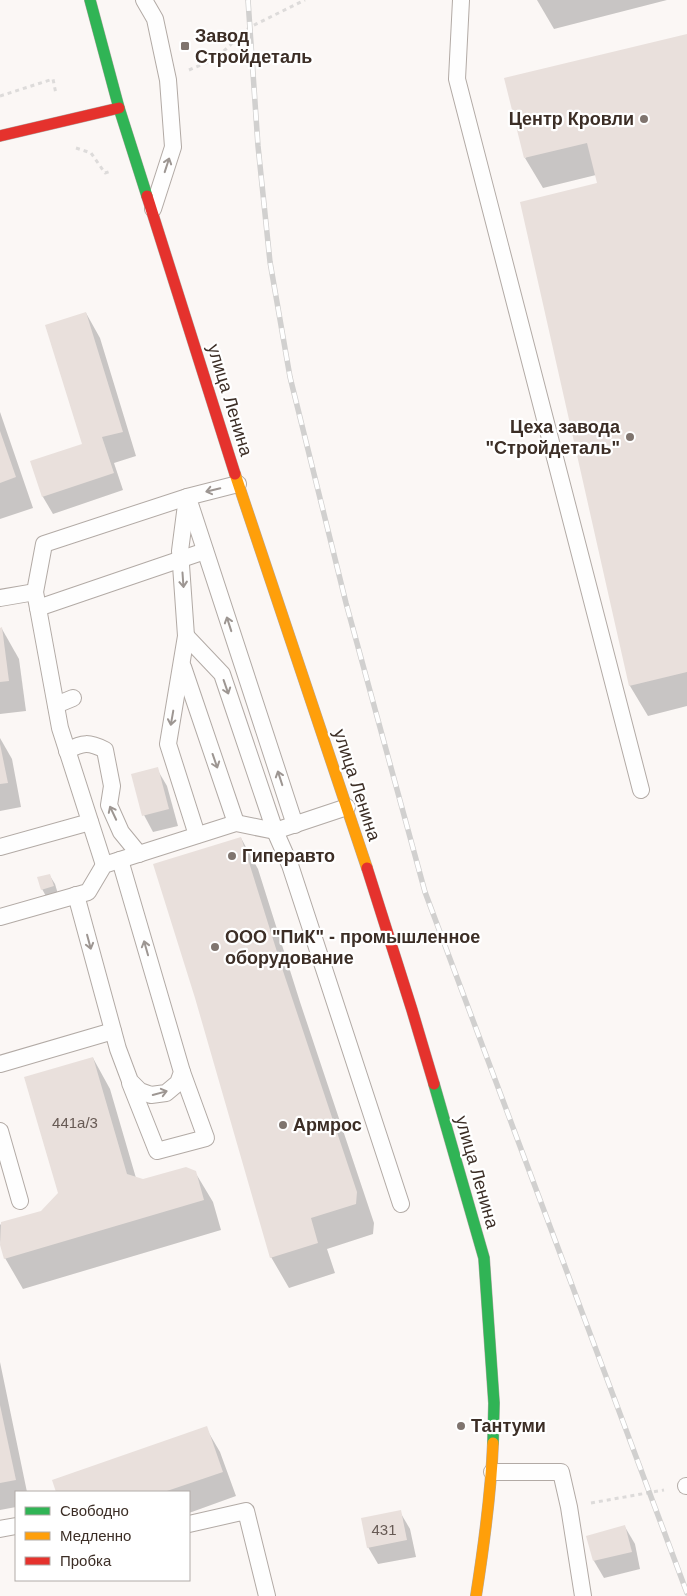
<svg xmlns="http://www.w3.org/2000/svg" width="687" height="1596" font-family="Arial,sans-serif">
<rect width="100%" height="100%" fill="#fbf7f5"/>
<g fill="#0003">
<polygon points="537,0 667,0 554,29"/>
<polygon points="687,35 687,706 648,716 630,686 598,184 596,175 543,188 525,158"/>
<polygon points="86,313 100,338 136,456 114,463 123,490 53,514 43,497 32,462 83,445"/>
<polygon points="0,412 33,508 0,519"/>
<polygon points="0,629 2,629 19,659 26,711 0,714"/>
<polygon points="0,738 12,759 21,807 0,811"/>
<polygon points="157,769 167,786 178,826 153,832 144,815"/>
<polygon points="241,838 258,869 300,1002 374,1223 373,1234 327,1249 335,1273 289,1288 271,1257"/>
<polygon points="50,876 55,884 58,894 47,898 42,889"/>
<polygon points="93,1058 110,1089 136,1178 143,1180 195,1172 213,1202 221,1230 23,1289 5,1258 0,1240 0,1225 2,1223 42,1212 59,1194"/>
<polygon points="0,1362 27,1492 16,1492 16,1507 0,1510"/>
<polygon points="206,1428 220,1452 236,1496 189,1513 189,1492 58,1492 54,1480"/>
<polygon points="400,1512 410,1529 416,1557 378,1564 368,1547"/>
<polygon points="625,1527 635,1544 640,1569 604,1578 594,1561 588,1537"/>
</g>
<g fill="#e9e0dc">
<polygon points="687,34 687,672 629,686 520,202 597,183 587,143 524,158 504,78"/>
<polygon points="86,312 123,432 102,437 114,473 42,497 30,461 82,444 45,325"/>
<polygon points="0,431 16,477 0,483"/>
<polygon points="2,627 9,681 0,682 0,628"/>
<polygon points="0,744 8,783 0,784"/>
<polygon points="158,767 169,809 142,816 131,774"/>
<polygon points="241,837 283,971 357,1192 356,1204 311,1218 318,1243 270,1258 195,998 153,864"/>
<polygon points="50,874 54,886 41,890 37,877"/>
<polygon points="93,1057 127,1174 143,1179 186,1167 196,1171 204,1200 4,1259 0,1245 1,1222 41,1211 58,1193 24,1077"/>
<polygon points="0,1405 16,1480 0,1483"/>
<polygon points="207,1426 223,1472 164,1492 56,1492 52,1480"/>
<polygon points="401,1510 407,1540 367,1548 361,1518"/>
<polygon points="625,1525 632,1552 593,1561 586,1536"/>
</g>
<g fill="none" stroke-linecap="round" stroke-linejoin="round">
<g stroke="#b2aaa5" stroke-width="18">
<g id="lane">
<polyline points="144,0 155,19 168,80 173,147 153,209"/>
<polyline points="461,0 457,79 641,790"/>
<polyline points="187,497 180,551 186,636 168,744 197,835"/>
<polyline points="189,501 295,825"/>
<polyline points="0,598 35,592"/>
<polyline points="38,608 205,551"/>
<polyline points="186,636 222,674 275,831 290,865 401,1204"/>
<polyline points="183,667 236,823"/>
<polyline points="56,705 73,698"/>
<path d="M67,751C83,742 89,742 105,750L112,786L109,805L121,832L139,854"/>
<polyline points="0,847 90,822"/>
<polyline points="104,865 60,728 38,608 35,592 44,544 187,497 238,484"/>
<polyline points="76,895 118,1049 130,1081 140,1091 151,1095 166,1093 178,1083 182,1072 120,860"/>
<polyline points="0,917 88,892 104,865 236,823 275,831 347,807"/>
<polyline points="0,1064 113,1031"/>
<polyline points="130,1083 157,1151 206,1138 182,1072"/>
<polyline points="0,1131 20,1201"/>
<polyline points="492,1472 561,1472 569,1507 583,1596"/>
<polyline points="686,1486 687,1486"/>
<polyline points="189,1524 246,1511 267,1596"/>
<polyline points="0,1529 16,1526"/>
</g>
</g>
<g stroke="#b2aaa5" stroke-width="12">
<g id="fast">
<polyline points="90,0 119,108 147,196"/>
<polyline points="434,1084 484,1258 494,1403 493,1443"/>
</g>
</g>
<g stroke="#b2aaa5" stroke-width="12">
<g id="slow">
<polyline points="235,474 367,868"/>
<path d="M476,1596C484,1545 491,1494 493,1443"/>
</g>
</g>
<g stroke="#b2aaa5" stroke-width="12">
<g id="jam">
<polyline points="0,136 119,108"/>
<polyline points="147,196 235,474"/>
<polyline points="367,868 412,1010 434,1084"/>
</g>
</g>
<g stroke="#dddbda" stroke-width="3" stroke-dasharray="4 4" stroke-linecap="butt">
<polyline points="189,70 215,59 250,27 305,0"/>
<polyline points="0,96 53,79 56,94"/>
<polyline points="76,148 91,153 105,173 111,171"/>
<polyline points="591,1503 664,1490"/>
</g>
<use href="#lane" stroke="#fefefe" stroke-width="16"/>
<use href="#fast" stroke="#30b455" stroke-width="11"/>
<use href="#slow" stroke="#ff9f0a" stroke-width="11"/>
<use href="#jam" stroke="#e5322d" stroke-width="11"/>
<g stroke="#d1d0cf" stroke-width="5.5">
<polyline id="rail" points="248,0 258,146 270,262 290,377 346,603 425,892 687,1593"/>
</g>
<use href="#rail" stroke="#fff" stroke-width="4" stroke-dasharray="11" stroke-linecap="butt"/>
</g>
<defs><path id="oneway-shaft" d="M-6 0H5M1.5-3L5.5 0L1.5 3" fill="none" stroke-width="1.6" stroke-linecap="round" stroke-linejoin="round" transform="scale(1.25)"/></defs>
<g stroke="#9d9692">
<use href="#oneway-shaft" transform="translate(167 165) rotate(-72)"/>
<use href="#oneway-shaft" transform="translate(213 490) rotate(166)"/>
<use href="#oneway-shaft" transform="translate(183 580) rotate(86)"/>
<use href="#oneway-shaft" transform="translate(229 624) rotate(-108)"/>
<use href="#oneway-shaft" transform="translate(226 687) rotate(71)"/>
<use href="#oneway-shaft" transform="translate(172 718) rotate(100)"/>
<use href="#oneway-shaft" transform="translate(215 761) rotate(71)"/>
<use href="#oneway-shaft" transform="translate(280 778) rotate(-108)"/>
<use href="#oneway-shaft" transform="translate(113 813) rotate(-115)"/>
<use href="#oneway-shaft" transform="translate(89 942) rotate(75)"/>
<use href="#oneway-shaft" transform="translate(146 948) rotate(-106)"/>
<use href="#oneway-shaft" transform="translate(160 1093) rotate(-15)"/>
</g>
<g fill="#7f746e" stroke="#fff" stroke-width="2">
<rect x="180" y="41" width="10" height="10" rx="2.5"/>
<circle cx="644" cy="119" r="5"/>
<circle cx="630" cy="437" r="5"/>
<circle cx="232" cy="856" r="5"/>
<circle cx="215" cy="947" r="5"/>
<circle cx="283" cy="1125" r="5"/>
<circle cx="461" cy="1426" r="5"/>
</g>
<g text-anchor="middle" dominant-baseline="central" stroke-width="4.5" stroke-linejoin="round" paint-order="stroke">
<g font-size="15" fill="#675a54">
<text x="75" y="1122">441а/3</text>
<text x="384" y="1529">431</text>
</g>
<g font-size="18" font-weight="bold" fill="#3c2e26" stroke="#fff" text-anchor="start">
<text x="195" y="36">Завод<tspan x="195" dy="21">Стройдеталь</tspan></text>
<text x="634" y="119" text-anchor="end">Центр Кровли</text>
<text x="620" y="427" text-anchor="end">Цеха завода<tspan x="620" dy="21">"Стройдеталь"</tspan></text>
<text x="242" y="856">Гиперавто</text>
<text x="225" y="937">ООО "ПиК" - промышленное<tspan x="225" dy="21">оборудование</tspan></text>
<text x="293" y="1125">Армрос</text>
<text x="471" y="1426">Тантуми</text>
</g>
<g font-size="18" fill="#3c2e26" stroke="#fff">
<text transform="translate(230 400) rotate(73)">улица Ленина</text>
<text transform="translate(357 785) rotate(72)">улица Ленина</text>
<text transform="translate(477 1172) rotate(74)">улица Ленина</text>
</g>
</g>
<rect x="15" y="1491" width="175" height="90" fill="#ffffff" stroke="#b1aba8"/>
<rect x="25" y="1507" width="25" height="8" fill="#30b455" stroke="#b1aba8"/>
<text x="60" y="1516" font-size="15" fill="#3c2e26">Свободно</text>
<rect x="25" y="1532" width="25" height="8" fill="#ff9f0a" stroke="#b1aba8"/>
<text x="60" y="1541" font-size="15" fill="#3c2e26">Медленно</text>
<rect x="25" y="1557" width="25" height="8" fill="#e5322d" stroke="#b1aba8"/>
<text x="60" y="1566" font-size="15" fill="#3c2e26">Пробка</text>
</svg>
